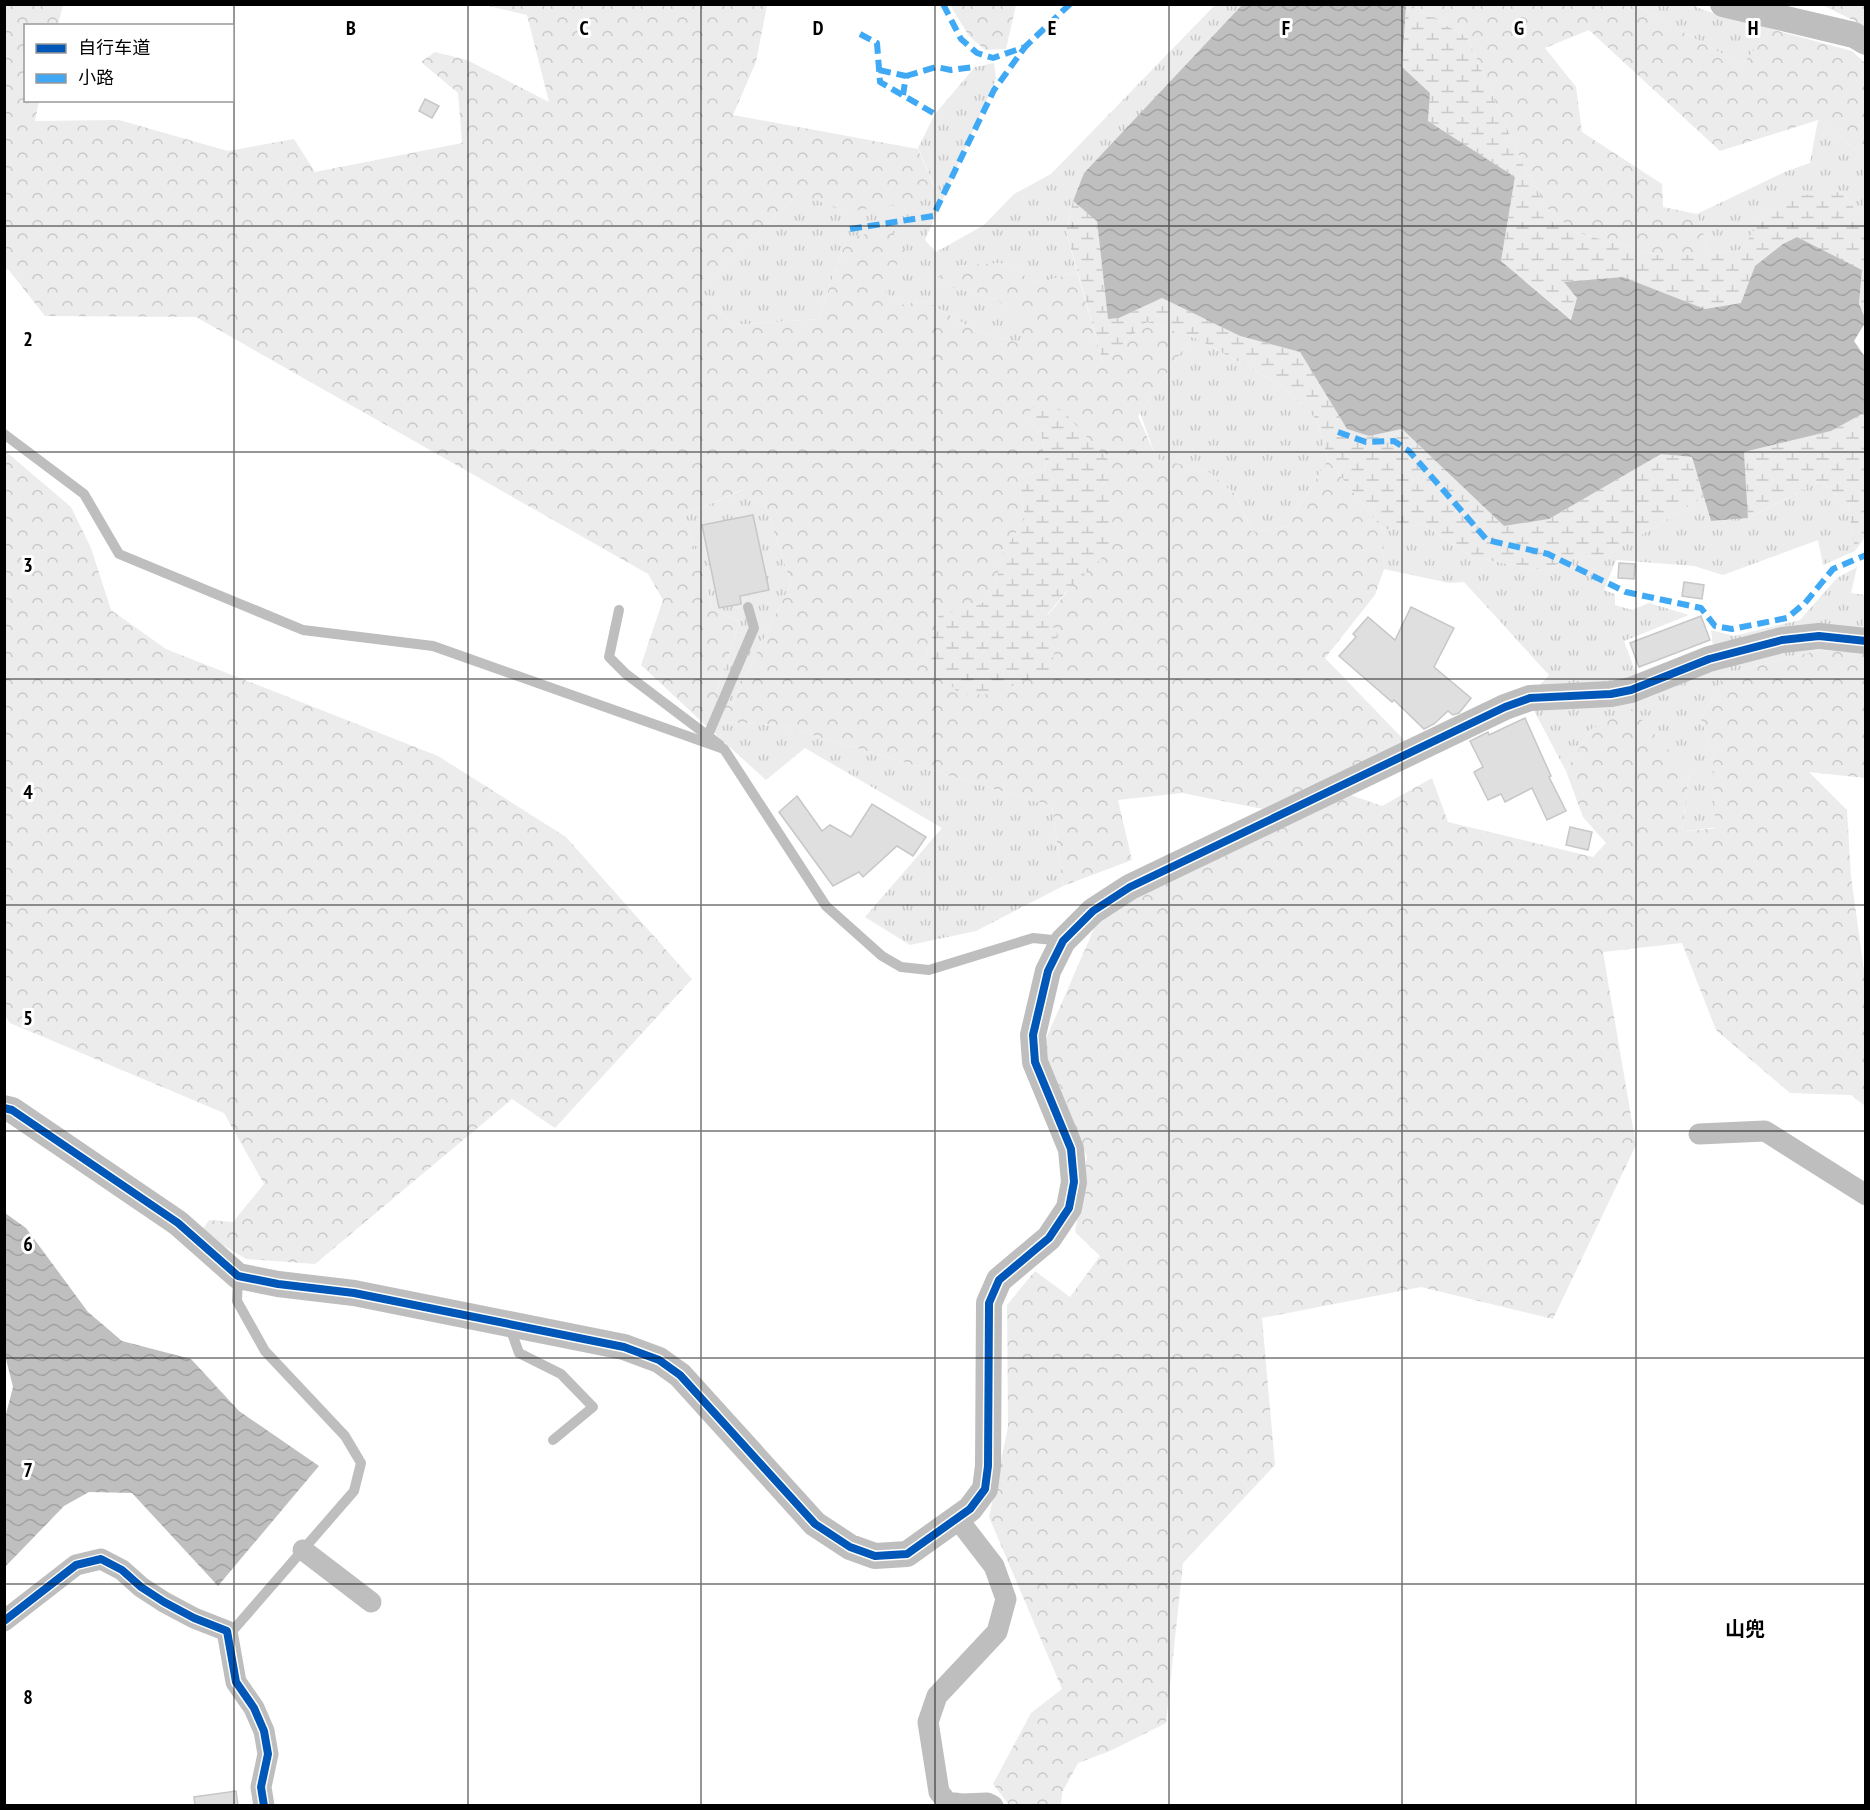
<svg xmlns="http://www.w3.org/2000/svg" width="1870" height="1810" font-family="'PT Sans Narrow','Noto Sans SC',sans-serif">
<defs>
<pattern id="grass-tufts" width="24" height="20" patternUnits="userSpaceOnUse" patternTransform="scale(1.5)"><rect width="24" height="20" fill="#ececec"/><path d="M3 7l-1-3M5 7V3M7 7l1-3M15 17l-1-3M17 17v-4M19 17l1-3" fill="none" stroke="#c9c9c9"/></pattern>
<pattern id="forest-crowns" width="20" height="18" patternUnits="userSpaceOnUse" patternTransform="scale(1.5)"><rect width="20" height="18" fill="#ececec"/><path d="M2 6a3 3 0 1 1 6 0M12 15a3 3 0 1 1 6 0" fill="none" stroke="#c9c9c9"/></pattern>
<pattern id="wetland-marsh" width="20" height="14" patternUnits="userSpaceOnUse" patternTransform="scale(1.5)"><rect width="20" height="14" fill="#ececec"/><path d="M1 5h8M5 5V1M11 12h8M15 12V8" fill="none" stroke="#c9c9c9"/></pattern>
<pattern id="water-waves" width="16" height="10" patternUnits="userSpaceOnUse" patternTransform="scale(1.5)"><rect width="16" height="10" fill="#bfbfbf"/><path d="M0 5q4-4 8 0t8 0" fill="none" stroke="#a2a2a2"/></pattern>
</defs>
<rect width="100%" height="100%" fill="#fff"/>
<g fill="url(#grass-tufts)">
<polygon points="1215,5 1243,5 1084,173 1073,201 1066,231 1077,272 1039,283 1000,263 938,283 997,300 1024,319 1020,343 976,331 926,301 899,305 877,284 847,238 818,319 734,325 700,290 799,192 846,212 935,188 918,148 935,114 975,67 994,63 996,79 925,240 936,252 984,225 1014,194 1051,174"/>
<polygon points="1635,5 1693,5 1703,10 1771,29 1742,65"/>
<polygon points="1818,120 1865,157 1865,222 1841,192 1769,208 1741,250 1710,255 1697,214 1787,171 1810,163"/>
<polygon points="1192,336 1284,387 1317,420 1328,460 1287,527 1252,532 1236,495 1206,470 1157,460 1140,413"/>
<polygon points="1821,481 1848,506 1855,551 1823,565 1818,540 1723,575 1694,566 1616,560 1604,590 1615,594 1615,605 1632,610 1649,603 1689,615 1624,641 1637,676 1602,684 1535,691 1549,675 1464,582 1449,583 1384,569 1382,530 1423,524 1472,557 1541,570 1580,556 1604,557 1704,497 1711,521 1748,518"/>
<polygon points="743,490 765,504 791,583 732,704 716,693 740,621 713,610 685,515"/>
<polygon points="1857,567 1851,593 1865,595 1865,628 1713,647 1711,630 1734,636 1800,620 1837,578"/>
<polygon points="1820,650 1724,674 1701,719 1713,751 1716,827 1682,832 1689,773 1591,729 1566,771 1532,707 1685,678 1779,651"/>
<polygon points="701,721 779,725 1052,806 1063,886 976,931 910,945 865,917 942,828 805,748 766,780"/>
</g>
<g fill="url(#forest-crowns)" fill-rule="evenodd">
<path d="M4,5H63L58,25L26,26V100L39,101L35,121L119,120L228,151L294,139L315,172L462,143L458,93L421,62L435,52L467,60L549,102L527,15L484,5H767L756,62L733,115L918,149L935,189L917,201L846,212L798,193L700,290L734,325L818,319L847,238L891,229L906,255L878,284L899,305L926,301L976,331L1020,343L1023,319L997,300L937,283L944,266L1000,263L1039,283L1077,272L1103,362L1147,322L1192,336L1138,416L1157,459L1206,470L1236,495L1252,532L1287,527L1328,460L1383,530L1384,569L1375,595L1325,658L1407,743L1263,809L1182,793L1118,800L1132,860L1063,886L1052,806L779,725L701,721L641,665L663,600L648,574L196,317L45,316L8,269L5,270ZM1024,419L1110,462L1067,592L1046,617L926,658L938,616L991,601L1003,553L1025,518L1018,476L1046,469L1041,431ZM742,490L765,504L791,583L732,704L716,693L740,621L713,610L685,515Z"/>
<polygon points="950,5 1016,5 1006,49 985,50 969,36"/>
<polygon points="1409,5 1635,5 1742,65 1771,29 1852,51 1865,63 1865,157 1818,120 1720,151 1589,30 1545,48 1576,87 1582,132 1662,184 1663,207 1697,214 1710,255 1657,255 1575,232 1547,208 1522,163 1467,37"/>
<polygon points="1822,5 1865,5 1865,26"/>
<polygon points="4,450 71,507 91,548 111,610 166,649 438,756 566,837 692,979 555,1128 512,1099 315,1264 246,1259 201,1232 209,1220 233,1222 264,1184 224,1113 10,1023 5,1016"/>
<polygon points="1820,650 1865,653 1865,778 1809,772 1847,810 1851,876 1866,986 1865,1106 1851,1095 1790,1093 1716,1030 1682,943 1603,952 1636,1145 1553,1319 1421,1287 1262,1318 1275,1465 1183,1563 1166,1723 1110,1751 1078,1763 1062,1793 1061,1805 1009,1805 993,1784 1031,1713 1062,1689 989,1517 1008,1427 1007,1305 1035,1271 1070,1297 1100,1256 1075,1232 1087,1157 1042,1048 1100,915 1345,793 1382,806 1432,778 1448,822 1593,857 1606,843 1583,817 1566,771 1591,729 1632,709 1689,773 1682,832 1715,828 1713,751 1701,719 1724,674"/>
</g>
<g fill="url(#wetland-marsh)">
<polygon points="1406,5 1409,5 1467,37 1522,163 1547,208 1575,232 1657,255 1710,255 1741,250 1769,208 1791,196 1841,192 1865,222 1865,318 1859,304 1862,270 1755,266 1742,303 1705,309 1623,277 1565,283 1577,298 1572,320 1501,261 1515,177 1428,121 1430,93 1402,67"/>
<polygon points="1073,201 1097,220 1108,319 1119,318 1162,298 1240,336 1300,352 1347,429 1369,436 1402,429 1504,526 1549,519 1661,454 1692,457 1704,497 1604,557 1580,556 1541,570 1472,557 1423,524 1383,530 1328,460 1317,420 1284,387 1192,336 1147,322 1103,362 1066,231"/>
<polygon points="1036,403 1063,411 1110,462 1111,549 1067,591 1046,616 1058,635 1051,669 994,694 960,695 926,658 938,616 991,600 1003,553 1025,518 1018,476 1046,469 1041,431 1024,419"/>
<polygon points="1862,414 1865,415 1865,537 1855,551 1848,506 1821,481 1748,518 1744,452 1831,431"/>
</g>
<g fill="url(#water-waves)">
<polygon points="1243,4 1406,5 1402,67 1430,93 1428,121 1515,177 1501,261 1571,320 1577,298 1564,282 1623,277 1705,309 1741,303 1755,266 1783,244 1797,237 1862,270 1859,304 1865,318 1865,323 1854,341 1865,357 1865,415 1862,414 1831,431 1744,452 1748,518 1711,521 1692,457 1661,454 1549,519 1504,526 1402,429 1369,436 1347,429 1300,352 1240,336 1162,298 1119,318 1108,319 1097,221 1073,201 1084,173"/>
<polygon points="5,1213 26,1228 88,1312 122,1341 191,1359 239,1411 319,1466 218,1586 132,1493 89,1492 64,1506 5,1567 5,1418 13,1387 5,1355"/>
</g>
<g fill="#dfdfdf" stroke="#c7c7c7" stroke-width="1.5">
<polygon points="425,99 439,106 432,118 419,111"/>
<polygon points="753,515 769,590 740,596 741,604 719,608 702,525"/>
<polygon points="1619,563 1635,564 1634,579 1618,578"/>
<polygon points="1684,582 1704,585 1702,599 1682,596"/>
<polygon points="1411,607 1454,628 1434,667 1471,698 1459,713 1453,715 1448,711 1434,724 1424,729 1394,700 1392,702 1339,656 1356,637 1353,634 1368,617 1395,640"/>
<polygon points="1701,616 1710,640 1639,667 1630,643"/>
<polygon points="1525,718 1551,776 1549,777 1566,811 1547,820 1532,788 1505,802 1501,794 1488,800 1474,772 1483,767 1470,741 1488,732 1489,735"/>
<polygon points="797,796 822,831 830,825 851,837 872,804 926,837 913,856 897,846 863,877 859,872 833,886 779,812"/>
<polygon points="1570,827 1592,832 1588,850 1566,845"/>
<polygon points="236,1791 238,1806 195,1806 194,1797"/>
</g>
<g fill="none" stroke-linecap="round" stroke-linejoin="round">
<g stroke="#bebebe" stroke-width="10">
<polyline points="4,434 84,494 119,554 303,630 433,646 724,749 826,906 882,956 901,967 929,970 1033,938 1063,941"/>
<polyline points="619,610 609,657 626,674 720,745"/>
<polyline points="708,735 754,628 748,607"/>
<polyline points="509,1325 519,1353 561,1374 593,1407 553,1440"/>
<polyline points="227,1631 235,1628 354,1491 361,1463 345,1436 265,1351 237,1301 238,1277"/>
</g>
<g stroke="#bebebe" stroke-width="21">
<polyline points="1699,1134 1765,1131 1866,1195"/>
<polyline points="957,1518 994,1566 1006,1599 997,1632 937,1696 928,1722 939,1792 947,1802 962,1804 987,1803 993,1806"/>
<polyline points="303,1550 371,1602"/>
<polyline points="4,1621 76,1565 101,1559 122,1570 141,1587 164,1602 194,1618 227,1631 236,1682 254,1708 264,1731 268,1754 261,1787 264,1806"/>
</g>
<g stroke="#bebebe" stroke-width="26">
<polyline points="1723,4 1854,35 1866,42"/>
<polyline points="4,1108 12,1110 178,1223 238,1276 278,1284 354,1293 624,1347 659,1360 680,1375 815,1524 850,1547 875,1556 907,1554 970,1509 985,1489 988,1466 989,1303 999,1280 1049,1238 1069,1208 1074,1182 1071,1149 1035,1062 1033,1035 1048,971 1063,941 1093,911 1130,887 1505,707 1530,698 1611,694 1631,690 1709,659 1782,640 1819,636 1866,641"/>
</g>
<g stroke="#3fa9f5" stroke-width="6" stroke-dasharray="12 6" stroke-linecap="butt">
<polyline points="943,4 961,39 977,53 993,58 1025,47 1070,4"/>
<polyline points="860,34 877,43 880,82 935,114"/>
<polyline points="879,70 906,76 903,95"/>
<polyline points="906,76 936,67 951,70 975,67"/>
<polyline points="850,229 933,216 994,90 1025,47"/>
<polyline points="1338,432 1366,442 1394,441 1409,451 1487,540 1548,554 1626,592 1701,608 1715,626 1732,629 1787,618 1805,603 1833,569 1866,555"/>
</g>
<g stroke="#fff" stroke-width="11">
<g id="cycleway">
<polyline points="4,1108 12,1110 178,1223 238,1276 278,1284 354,1293 624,1347 659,1360 680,1375 815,1524 850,1547 875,1556 907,1554 970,1509 985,1489 988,1466 989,1303 999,1280 1049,1238 1069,1208 1074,1182 1071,1149 1035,1062 1033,1035 1048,971 1063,941 1093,911 1130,887 1505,707 1530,698 1611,694 1631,690 1709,659 1782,640 1819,636 1866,641"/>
<polyline points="4,1621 76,1565 101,1559 122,1570 141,1587 164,1602 194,1618 227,1631 236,1682 254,1708 264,1731 268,1754 261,1787 264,1806"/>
</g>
</g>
<use href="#cycleway" stroke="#0057b8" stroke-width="8"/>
</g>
<path fill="none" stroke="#000" stroke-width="1.5" stroke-opacity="0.55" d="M234,4V1806M468,4V1806M701,4V1806M935,4V1806M1169,4V1806M1402,4V1806M1636,4V1806M4,226H1866M4,452H1866M4,679H1866M4,905H1866M4,1131H1866M4,1358H1866M4,1584H1866"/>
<g text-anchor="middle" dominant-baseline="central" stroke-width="6" stroke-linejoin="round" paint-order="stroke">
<g font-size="20" font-weight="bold" fill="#000" stroke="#fff">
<text x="1745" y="1629">山兜</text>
</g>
</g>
<g font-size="20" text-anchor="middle" font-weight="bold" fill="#000" stroke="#fff" stroke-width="6" stroke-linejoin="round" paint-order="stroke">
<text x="351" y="35">B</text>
<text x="584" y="35">C</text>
<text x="818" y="35">D</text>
<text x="1052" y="35">E</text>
<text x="1286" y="35">F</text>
<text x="1519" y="35">G</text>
<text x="1753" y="35">H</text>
<text x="28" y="346">2</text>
<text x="28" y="572">3</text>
<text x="28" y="799">4</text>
<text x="28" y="1025">5</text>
<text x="28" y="1251">6</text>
<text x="28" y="1477">7</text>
<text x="28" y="1704">8</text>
</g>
<rect width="1870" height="1810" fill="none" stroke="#000000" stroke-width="12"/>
<rect x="24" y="24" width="210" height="78" fill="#ffffff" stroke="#999999" stroke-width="1.5"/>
<rect x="36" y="44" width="30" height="9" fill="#0057b8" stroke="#999999" stroke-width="1.5"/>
<text x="78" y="54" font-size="18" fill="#000000">自行车道</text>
<rect x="36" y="74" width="30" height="9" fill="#3fa9f5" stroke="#999999" stroke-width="1.5"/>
<text x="78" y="84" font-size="18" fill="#000000">小路</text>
</svg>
